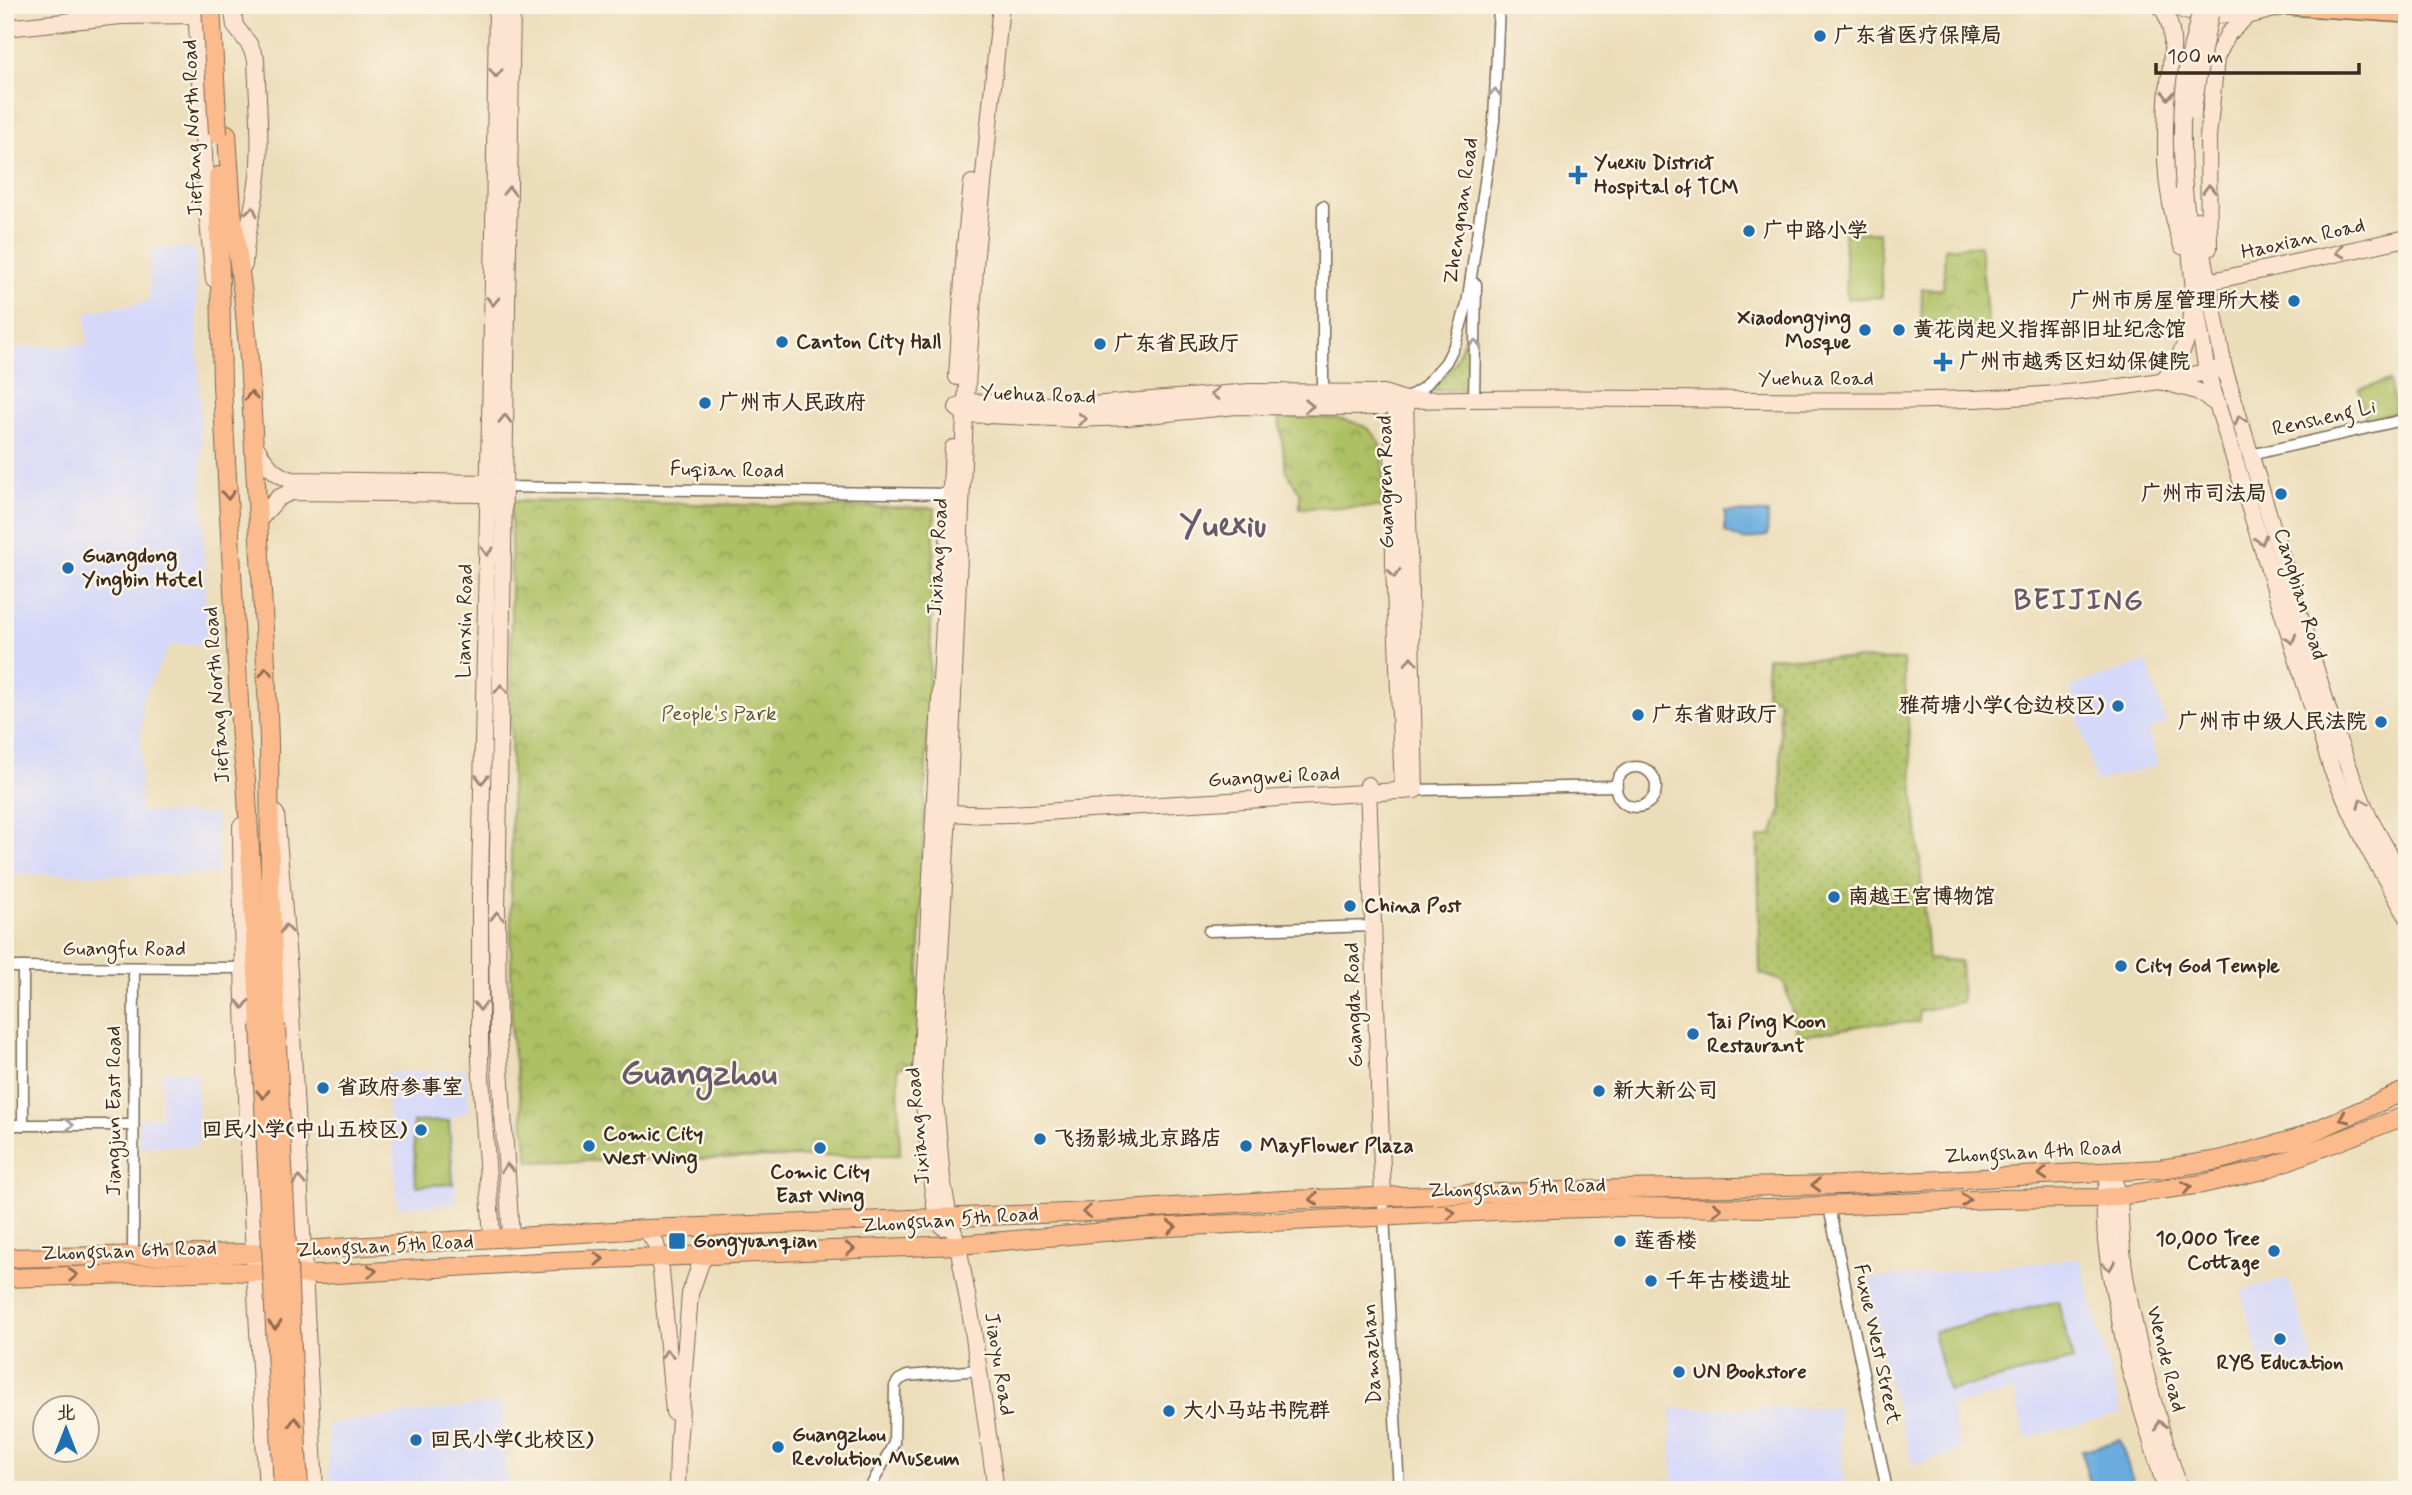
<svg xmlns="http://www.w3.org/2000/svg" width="2412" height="1495" font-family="Mynerve,'LXGW WenKai TC',sans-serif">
<defs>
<pattern id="grass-dots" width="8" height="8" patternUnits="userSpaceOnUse" patternTransform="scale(1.75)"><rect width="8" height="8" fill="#adc064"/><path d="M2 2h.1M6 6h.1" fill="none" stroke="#8e9c52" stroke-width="1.8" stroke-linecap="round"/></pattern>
<pattern id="park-crowns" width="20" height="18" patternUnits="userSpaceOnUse" patternTransform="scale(1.75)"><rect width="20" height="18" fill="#adc064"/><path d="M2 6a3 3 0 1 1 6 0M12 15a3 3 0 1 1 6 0" fill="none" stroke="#8e9c52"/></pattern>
</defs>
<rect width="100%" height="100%" fill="#fcf5e5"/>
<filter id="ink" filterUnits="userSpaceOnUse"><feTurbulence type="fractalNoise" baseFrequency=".0143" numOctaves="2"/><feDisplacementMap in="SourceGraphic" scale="14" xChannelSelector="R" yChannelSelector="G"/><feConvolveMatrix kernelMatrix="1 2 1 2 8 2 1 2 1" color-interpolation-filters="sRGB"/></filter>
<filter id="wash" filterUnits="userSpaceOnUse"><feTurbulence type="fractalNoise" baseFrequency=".00686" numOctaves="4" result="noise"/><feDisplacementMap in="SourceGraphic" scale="28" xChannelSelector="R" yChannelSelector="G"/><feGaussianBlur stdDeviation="1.57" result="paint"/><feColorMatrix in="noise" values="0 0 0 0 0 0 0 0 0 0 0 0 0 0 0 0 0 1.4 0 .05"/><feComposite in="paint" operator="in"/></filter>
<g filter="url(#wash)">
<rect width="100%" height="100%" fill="#ecddba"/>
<g fill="#d5d8f9">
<polygon points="151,248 195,248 207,644 170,645 142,701 140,812 216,815 218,875 5,874 5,348 87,345 87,312 149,302"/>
<polygon points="2147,662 2166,724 2147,730 2158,765 2096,782 2070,687"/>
<polygon points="466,1070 470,1109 451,1119 457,1204 398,1207 393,1142 388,1115 388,1073"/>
<polygon points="162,1071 197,1071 198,1146 139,1146 138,1118 161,1117"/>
<polygon points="2080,1259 2121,1414 2026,1438 2013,1391 1950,1407 1962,1451 1913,1465 1860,1280"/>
<polygon points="2288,1278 2315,1366 2265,1380 2241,1291"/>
<polygon points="503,1402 507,1490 330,1490 327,1424"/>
<polygon points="1838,1407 1844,1490 1673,1490 1671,1409"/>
</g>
<g fill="url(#grass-dots)" stroke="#747541" stroke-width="2">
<polygon points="1469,328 1468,389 1430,391 1454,365"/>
<polygon points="1767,657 1903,660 1928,959 1960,961 1962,1002 1919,1011 1919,1022 1869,1024 1799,1037 1784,982 1760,973 1758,838 1772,835 1782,808 1779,700 1766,695"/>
</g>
<g fill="url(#park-crowns)" stroke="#747541" stroke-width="2">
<polygon points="1980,245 1989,334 1921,332 1922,289 1943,289 1945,248"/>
<polygon points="2389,381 2396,412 2366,419 2359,389"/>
<path d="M1279,418C1311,419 1376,409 1382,452C1385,470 1382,489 1382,507L1300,508V493L1286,471Z"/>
<polygon points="511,501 935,508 916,1062 898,1068 900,1155 529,1162 511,1034"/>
</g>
<g fill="#adc064" stroke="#747541" stroke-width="2">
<polygon points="1879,232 1882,297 1847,299 1844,233"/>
<polygon points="449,1121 453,1184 416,1186 413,1122"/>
<polygon points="2058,1301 2073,1360 1948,1391 1933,1332"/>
</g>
<g fill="#6aacde" stroke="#526b7e" stroke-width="2">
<path d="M1725,512L1768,513L1767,536C1758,536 1751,541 1742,539C1735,538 1731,533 1725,532Z"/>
<polygon points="2120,1440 2134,1486 2122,1490 2092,1490 2081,1451"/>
</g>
</g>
<g filter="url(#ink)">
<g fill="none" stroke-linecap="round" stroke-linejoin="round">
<g stroke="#796955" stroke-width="13">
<g id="street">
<polyline points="1323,206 1323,392"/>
<polyline points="1407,398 1423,388 1446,362 1456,342 1467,304 1494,121 1499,5"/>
<polyline points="1474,399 1476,284"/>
<polyline points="2250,455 2407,419"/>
<polyline points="504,487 950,494"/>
<circle cx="1636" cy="787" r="20"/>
<polyline points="1415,790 1617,786"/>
<polyline points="1209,931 1372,926"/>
<polyline points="5,967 242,968"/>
<polyline points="5,1125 133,1125"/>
<polyline points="23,1125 23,967"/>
<polyline points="1383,1197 1399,1490"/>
<polyline points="1829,1207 1887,1490"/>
<polyline points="133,1254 134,968"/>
<polyline points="869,1490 894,1443 895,1386 899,1380 907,1376 979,1370"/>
</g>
</g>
<g stroke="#796955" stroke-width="18">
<g id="secondary">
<polyline points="196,5 207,212 214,279"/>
<path d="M232,5L235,26L249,44L256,59C257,93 261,128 259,163C258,198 245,230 244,265"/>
<path d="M2160,5C2181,31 2169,70 2167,101C2166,121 2166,141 2166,161C2167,190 2173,219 2182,246"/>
<path d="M2170,5C2197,18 2222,17 2249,10"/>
<polyline points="5,28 121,16 197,15"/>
<polyline points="2184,189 2195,300 2207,372 2332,770 2369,850 2407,916"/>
<polyline points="2197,220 2224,368 2336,735 2369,818 2407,886"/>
<polyline points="2209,248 2208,137 2216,58 2228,34 2247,16 2290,5"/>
<polyline points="2208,282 2407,238"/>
<polyline points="957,377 965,246 972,183"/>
<path d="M2162,382C2179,360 2190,341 2191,313"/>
<polyline points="2168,383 2197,391 2218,405"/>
<polyline points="958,406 966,402 1079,406 1250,392 1384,393 1405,400"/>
<path d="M957,408L965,414L1076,419L1128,417L1237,406L1383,407L1405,400C1520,398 1635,398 1750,400C1909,401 2068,405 2224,368"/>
<path d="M253,442C264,460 271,475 293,480L489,483L498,486"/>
<polyline points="258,521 278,498 291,492 482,494"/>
<polyline points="1368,785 1383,1197"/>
<polyline points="1403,791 1394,564 1393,434 1394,420 1403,402"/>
<path d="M940,810C965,819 1044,812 1073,810C1187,804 1301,797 1415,790L1405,400"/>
<polyline points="276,814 289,973 315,1490"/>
<path d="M241,826C242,1048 254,1269 267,1490"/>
<polyline points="2111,1171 2104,1198 2106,1242 2110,1271 2130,1370 2166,1490"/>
<path d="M2115,1184L2119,1195C2120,1222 2121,1249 2125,1276C2137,1348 2157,1420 2180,1490"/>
<polyline points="943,1227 937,1219 931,1178 921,1071 953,448"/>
<polyline points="646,1229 656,1244 661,1271 674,1412"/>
<polyline points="511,1236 498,1038 497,912 512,5"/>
<polyline points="492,1237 480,1061 480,884 494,232 497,5"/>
<polyline points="677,1490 678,1446 690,1294 701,1262 708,1254"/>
<polyline points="996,1490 972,1323 958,1245 949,1218 942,1178 933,1079 948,813 965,414 976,254 1001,5"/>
</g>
</g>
<g stroke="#796955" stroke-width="20">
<g id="primary">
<polyline points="227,134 232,210 244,303 249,359 266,664 269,741 270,886 276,1025"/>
<polyline points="218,176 222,385 241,740 246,780 260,1025"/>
<polyline points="5,1258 254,1253 646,1229 1093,1212 1283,1200 1622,1189 1843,1185 2160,1169 2219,1160 2296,1139 2407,1090"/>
<polyline points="5,1278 226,1271 319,1275 555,1261 958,1245 1149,1228 1517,1210 1623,1207 1770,1208 1995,1199 2104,1198 2202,1184 2263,1170 2407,1115"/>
</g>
</g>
<g stroke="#796955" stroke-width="22">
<polyline id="highway" points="2289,5 2407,13"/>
</g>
<use href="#street" stroke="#fff" stroke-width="10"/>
<use href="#secondary" stroke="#fde4d1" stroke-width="16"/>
<use href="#primary" stroke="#fbbb8d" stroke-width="18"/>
<use href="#highway" stroke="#fbbb8d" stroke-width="19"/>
<g stroke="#796955" stroke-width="18" stroke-linecap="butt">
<g id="secondary-bridge">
<polyline points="2193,110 2198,76 2210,15"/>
<path d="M2184,189C2181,149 2180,109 2187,69C2191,48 2197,27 2202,5"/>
</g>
</g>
<g stroke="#796955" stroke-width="20" stroke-linecap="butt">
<g id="primary-bridge">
<polyline points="211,5 218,134"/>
<polyline points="260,1025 283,1490"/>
<polyline points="276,1025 299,1490"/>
</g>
</g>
<use href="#secondary-bridge" stroke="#fde4d1" stroke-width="16"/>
<use href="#primary-bridge" stroke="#fbbb8d" stroke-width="18"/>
</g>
<defs><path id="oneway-chevron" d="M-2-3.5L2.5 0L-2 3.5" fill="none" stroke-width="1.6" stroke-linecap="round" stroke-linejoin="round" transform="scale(1.75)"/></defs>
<g stroke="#9c8778">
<use href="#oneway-chevron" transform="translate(496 73) rotate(91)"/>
<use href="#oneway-chevron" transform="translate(2168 95) rotate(94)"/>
<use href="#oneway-chevron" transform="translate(2209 189) rotate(-91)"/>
<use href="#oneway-chevron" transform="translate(509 191) rotate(-89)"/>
<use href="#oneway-chevron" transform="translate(252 211) rotate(-76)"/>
<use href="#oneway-chevron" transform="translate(2340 252) rotate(167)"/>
<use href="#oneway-chevron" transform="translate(493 301) rotate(91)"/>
<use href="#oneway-chevron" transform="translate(1215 394) rotate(176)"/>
<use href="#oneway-chevron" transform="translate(1309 406) rotate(1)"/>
<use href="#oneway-chevron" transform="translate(505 419) rotate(-89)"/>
<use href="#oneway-chevron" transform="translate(1082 419) rotate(-1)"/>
<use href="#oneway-chevron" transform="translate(2240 420) rotate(-107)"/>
<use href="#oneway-chevron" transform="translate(2261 540) rotate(73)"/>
<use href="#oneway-chevron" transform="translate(487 551) rotate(92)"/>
<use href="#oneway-chevron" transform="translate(1394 573) rotate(88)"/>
<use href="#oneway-chevron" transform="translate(2291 639) rotate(73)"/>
<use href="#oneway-chevron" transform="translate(1411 661) rotate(-92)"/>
<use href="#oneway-chevron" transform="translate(501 689) rotate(-90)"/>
<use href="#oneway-chevron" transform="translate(482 779) rotate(91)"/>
<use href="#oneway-chevron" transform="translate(2362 803) rotate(-114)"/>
<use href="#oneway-chevron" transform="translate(497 916) rotate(-90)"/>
<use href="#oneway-chevron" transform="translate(286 929) rotate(-94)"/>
<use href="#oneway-chevron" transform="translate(243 1004) rotate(88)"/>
<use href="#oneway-chevron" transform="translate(480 1006) rotate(90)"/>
<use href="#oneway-chevron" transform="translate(507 1168) rotate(-94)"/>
<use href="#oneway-chevron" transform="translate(299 1181) rotate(-93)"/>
<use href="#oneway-chevron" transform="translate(2109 1266) rotate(81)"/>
<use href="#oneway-chevron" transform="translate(667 1354) rotate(-96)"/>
<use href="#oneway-chevron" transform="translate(2160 1425) rotate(-107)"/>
</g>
<g stroke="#a79f9a">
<use href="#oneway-chevron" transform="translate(1495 93) rotate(-88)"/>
<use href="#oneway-chevron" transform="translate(1475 344) rotate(-89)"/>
<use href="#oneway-chevron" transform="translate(69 1125)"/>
</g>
<g stroke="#916b50">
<use href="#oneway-chevron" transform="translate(251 396) rotate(-93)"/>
<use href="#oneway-chevron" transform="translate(228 495) rotate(87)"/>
<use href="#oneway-chevron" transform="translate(266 672) rotate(-93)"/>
<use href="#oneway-chevron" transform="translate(263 1094) rotate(87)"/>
<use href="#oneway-chevron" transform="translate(2344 1118) rotate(156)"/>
<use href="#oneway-chevron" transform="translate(2043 1174) rotate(177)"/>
<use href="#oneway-chevron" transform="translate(1816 1185) rotate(178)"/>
<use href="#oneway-chevron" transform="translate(2187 1187) rotate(-10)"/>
<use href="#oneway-chevron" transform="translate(1314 1199) rotate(178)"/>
<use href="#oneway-chevron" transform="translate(1966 1200) rotate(-3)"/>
<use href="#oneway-chevron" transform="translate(1717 1209)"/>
<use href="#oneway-chevron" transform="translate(1087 1212) rotate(177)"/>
<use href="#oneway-chevron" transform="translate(1451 1213) rotate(-3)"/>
<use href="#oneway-chevron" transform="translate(1172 1227) rotate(-3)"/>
<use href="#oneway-chevron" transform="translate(850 1249) rotate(-2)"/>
<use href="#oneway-chevron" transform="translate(599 1259) rotate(-2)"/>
<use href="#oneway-chevron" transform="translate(372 1271) rotate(-3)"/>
<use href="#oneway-chevron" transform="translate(73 1275) rotate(-3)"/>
<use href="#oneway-chevron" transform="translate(275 1325) rotate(87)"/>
<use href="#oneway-chevron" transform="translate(295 1422) rotate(-93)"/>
</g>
</g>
<g fill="#1f6fb2" stroke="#fcf5e5" stroke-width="2.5">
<circle cx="1820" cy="36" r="7"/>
<path d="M1574.5 164.5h7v7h7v7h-7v7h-7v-7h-7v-7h7z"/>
<circle cx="1749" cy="231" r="7"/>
<circle cx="2294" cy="301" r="7"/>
<circle cx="1865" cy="330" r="7"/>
<circle cx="1899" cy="330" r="7"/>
<circle cx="782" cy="342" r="7"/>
<circle cx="1100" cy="344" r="7"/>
<path d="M1939.5 351.5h7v7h7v7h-7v7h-7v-7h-7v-7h7z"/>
<circle cx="705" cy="403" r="7"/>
<circle cx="2281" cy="494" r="7"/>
<circle cx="68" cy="568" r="7"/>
<circle cx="2118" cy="706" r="7"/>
<circle cx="1638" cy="715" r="7"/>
<circle cx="2381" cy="722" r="7"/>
<circle cx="1834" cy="897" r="7"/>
<circle cx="1350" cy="906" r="7"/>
<circle cx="2121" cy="966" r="7"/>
<circle cx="1693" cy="1034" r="7"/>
<circle cx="323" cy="1088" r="7"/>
<circle cx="1599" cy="1091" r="7"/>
<circle cx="421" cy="1130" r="7"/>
<circle cx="1040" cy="1139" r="7"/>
<circle cx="589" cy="1146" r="7"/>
<circle cx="1246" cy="1146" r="7"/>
<circle cx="820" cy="1148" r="7"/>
<rect x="668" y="1232" width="18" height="18" rx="3.5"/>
<circle cx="1620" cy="1241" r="7"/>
<circle cx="2274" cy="1251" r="7"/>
<circle cx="1651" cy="1281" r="7"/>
<circle cx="2280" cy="1339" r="7"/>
<circle cx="1679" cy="1372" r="7"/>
<circle cx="1169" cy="1411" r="7"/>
<circle cx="416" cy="1440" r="7"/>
<circle cx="778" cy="1447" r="7"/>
</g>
<g text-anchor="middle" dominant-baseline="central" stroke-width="5" stroke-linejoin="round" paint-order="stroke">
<g font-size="21" font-weight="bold" fill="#3b2a1e" stroke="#fcf5e5" text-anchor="start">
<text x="1834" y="36">广东省医疗保障局</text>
<text x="1594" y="163">Yuexiu District<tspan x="1594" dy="24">Hospital of TCM</tspan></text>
<text x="1763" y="231">广中路小学</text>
<text x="2280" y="301" text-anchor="end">广州市房屋管理所大楼</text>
<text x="1851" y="318" text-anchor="end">Xiaodongying<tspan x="1851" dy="24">Mosque</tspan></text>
<text x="1913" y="330">黄花岗起义指挥部旧址纪念馆</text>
<text x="796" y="342">Canton City Hall</text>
<text x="1114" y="344">广东省民政厅</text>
<text x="1959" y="362">广州市越秀区妇幼保健院</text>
<text x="719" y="403">广州市人民政府</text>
<text x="2267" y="494" text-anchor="end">广州市司法局</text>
<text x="82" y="556">Guangdong<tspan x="82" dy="24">Yingbin Hotel</tspan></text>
<text x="2104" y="706" text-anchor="end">雅荷塘小学(仓边校区)</text>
<text x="1652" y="715">广东省财政厅</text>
<text x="2367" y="722" text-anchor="end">广州市中级人民法院</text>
<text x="1848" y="897">南越王宫博物馆</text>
<text x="1364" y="906">China Post</text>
<text x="2135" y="966">City God Temple</text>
<text x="1707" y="1022">Tai Ping Koon<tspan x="1707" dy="24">Restaurant</tspan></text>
<text x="337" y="1088">省政府参事室</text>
<text x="1613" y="1091">新大新公司</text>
<text x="407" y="1130" text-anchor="end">回民小学(中山五校区)</text>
<text x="603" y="1134">Comic City<tspan x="603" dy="24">West Wing</tspan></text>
<text x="1054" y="1139">飞扬影城北京路店</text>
<text x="1260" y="1146">MayFlower Plaza</text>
<text x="820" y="1172" text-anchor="middle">Comic City<tspan x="820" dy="24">East Wing</tspan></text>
<text x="2260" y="1239" text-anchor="end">10,000 Tree<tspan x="2260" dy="24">Cottage</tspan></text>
<text x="693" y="1241">Gongyuanqian</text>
<text x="1634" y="1241">莲香楼</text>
<text x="1665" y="1281">千年古楼遗址</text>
<text x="2280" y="1363" text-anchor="middle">RYB Education</text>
<text x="1693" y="1372">UN Bookstore</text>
<text x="1183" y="1411">大小马站书院群</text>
<text x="792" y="1435">Guangzhou<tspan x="792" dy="24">Revolution Museum</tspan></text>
<text x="430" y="1440">回民小学(北校区)</text>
</g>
<g font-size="21" fill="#3b2a1e" stroke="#fcf5e5">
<text transform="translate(193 128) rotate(-92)">Jiefang North Road</text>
<text transform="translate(1461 211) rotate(-82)">Zhengnan Road</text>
<text transform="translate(2303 239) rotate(-13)">Haoxian Road</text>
<text x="1816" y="379">Yuehua Road</text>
<text transform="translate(1038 395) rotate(2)">Yuehua Road</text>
<text transform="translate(2324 418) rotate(-13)">Rensheng Li</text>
<text transform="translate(727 470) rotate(1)">Fuqian Road</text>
<text transform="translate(1386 482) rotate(-91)">Guangren Road</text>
<text transform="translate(938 557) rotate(-87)">Jixiang Road</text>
<text transform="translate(2300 594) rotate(73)">Cangbian Road</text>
<text transform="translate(465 621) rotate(-89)">Lianxin Road</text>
<text transform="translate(217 695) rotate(-94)">Jiefang North Road</text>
<text transform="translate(1274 777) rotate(-3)">Guangwei Road</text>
<text x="124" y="949">Guangfu Road</text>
<text transform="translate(1354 1005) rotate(-92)">Guangda Road</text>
<text transform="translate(114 1111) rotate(-90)">Jiangjun East Road</text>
<text transform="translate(918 1126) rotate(-95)">Jixiang Road</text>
<text transform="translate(2033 1152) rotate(-3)">Zhongshan 4th Road</text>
<text transform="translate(1517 1188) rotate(-2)">Zhongshan 5th Road</text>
<text transform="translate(950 1220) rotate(-4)">Zhongshan 5th Road</text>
<text transform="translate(385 1246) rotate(-3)">Zhongshan 5th Road</text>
<text transform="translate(129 1251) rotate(-2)">Zhongshan 6th Road</text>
<text transform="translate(1877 1344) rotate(78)">Fuxue West Street</text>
<text transform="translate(1372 1354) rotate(-93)">Damazhan</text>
<text transform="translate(2166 1359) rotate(76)">Wende Road</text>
<text transform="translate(999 1364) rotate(81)">Jiaoyu Road</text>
</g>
<g font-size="21" fill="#5d5733" stroke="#fcf5e5">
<text x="719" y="714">People's Park</text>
</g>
<g font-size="28" font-weight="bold" letter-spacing="2" fill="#685a6a" stroke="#fcf5e5">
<text x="2079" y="601">BEIJING</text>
</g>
<g font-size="35" font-weight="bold" fill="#685a6a" stroke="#fcf5e5">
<text x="1223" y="526">Yuexiu</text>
<text x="699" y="1074">Guangzhou</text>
</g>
</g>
<rect width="2412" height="1495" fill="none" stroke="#fcf5e5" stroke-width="28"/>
<g transform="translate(66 1429)"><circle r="33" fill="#fcf5e5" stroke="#afa495" stroke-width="2"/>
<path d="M0-5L12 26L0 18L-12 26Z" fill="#1f6fb2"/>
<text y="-10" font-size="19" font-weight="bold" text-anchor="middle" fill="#3b2a1e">北</text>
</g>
<path d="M2156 63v10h203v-10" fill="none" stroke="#3b2a1e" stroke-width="3.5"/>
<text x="2167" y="63" font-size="21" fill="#3b2a1e" stroke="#fcf5e5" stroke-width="5" paint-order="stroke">100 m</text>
</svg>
